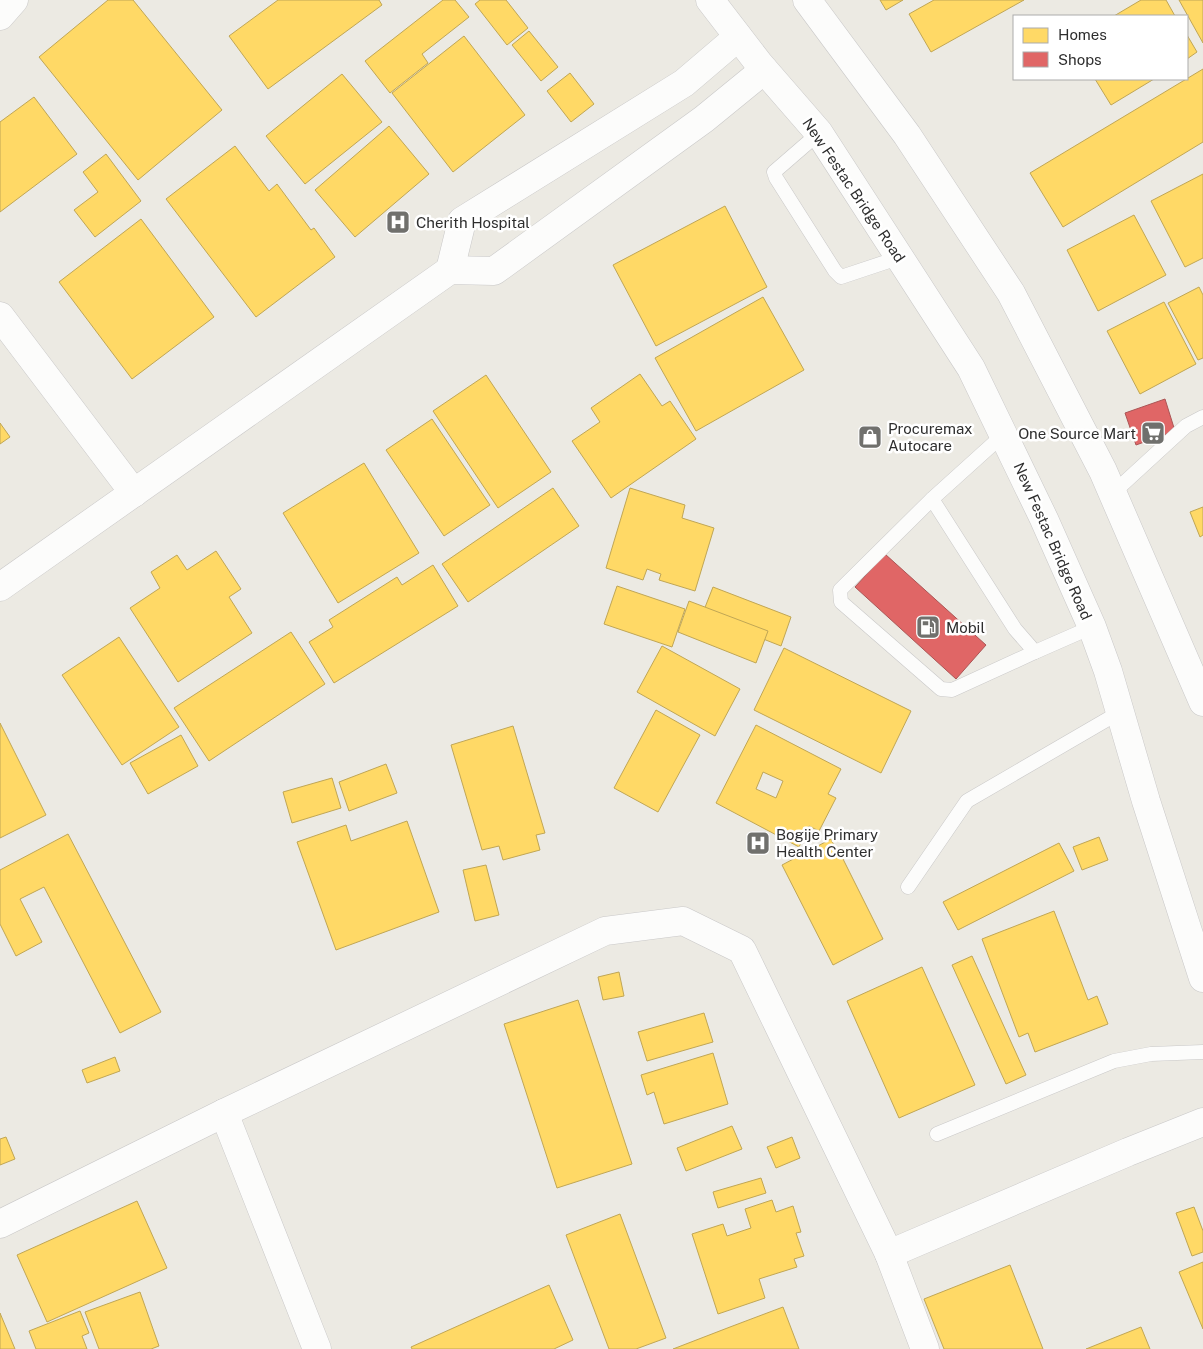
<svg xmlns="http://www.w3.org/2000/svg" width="1203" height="1349" font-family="'Public Sans',sans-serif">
<rect width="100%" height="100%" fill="#eceae3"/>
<g fill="#ffd966" stroke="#c0a655" fill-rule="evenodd">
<polygon points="108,0 133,0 222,110 138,180 39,57"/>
<polygon points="278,0 379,0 382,5 268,89 229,36"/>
<polygon points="443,0 455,0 469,17 422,54 428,63 390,93 365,61"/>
<polygon points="480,0 506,0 528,28 507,45 475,4"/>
<polygon points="880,0 903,0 886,10"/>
<polygon points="934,0 1024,0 931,52 909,14"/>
<polygon points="1141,0 1166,0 1175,16 1114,16"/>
<polygon points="1179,0 1203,0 1203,43"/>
<polygon points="529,31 558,67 541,81 512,45"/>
<polygon points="1187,35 1197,52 1187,59"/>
<polygon points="464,36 525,115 453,172 392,93"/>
<polygon points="1203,69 1203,142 1063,227 1030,173"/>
<polygon points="570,73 594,104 571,122 547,91"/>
<polygon points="342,74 382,122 305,184 266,136"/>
<polygon points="1095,79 1154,79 1111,105"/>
<polygon points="34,97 77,154 0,212 0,122"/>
<polygon points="389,126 429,174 355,237 315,190"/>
<polygon points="235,146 269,191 277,184 311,230 314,228 335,257 256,317 166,199"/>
<polygon points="106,154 141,201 95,237 74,210 98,192 83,172"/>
<polygon points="1203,174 1203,258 1185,267 1151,201"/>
<polygon points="725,206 767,287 656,346 613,265"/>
<polygon points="1134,215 1166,275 1098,311 1067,250"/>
<polygon points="141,219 214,317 132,379 59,282"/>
<polygon points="1199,287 1203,295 1203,358 1198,360 1168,303"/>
<polygon points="763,297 804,370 696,431 655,358"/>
<polygon points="1164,302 1196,364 1140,394 1107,331"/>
<polygon points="640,374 662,406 670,401 696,439 611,498 572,441 600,422 591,408"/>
<polygon points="486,375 551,472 498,508 433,411"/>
<polygon points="432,419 490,505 444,536 386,450"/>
<polygon points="0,423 10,437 0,444"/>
<polygon points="364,463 419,553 338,603 283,513"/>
<polygon points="553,488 579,526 468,602 442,564"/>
<polygon points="630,488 685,505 682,518 714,528 695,591 659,580 661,574 647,569 643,580 606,568"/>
<polygon points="1203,507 1203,535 1200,537 1190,512"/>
<polygon points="216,551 241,589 229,597 252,633 178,682 130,608 160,588 151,572 177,555 187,570"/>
<polygon points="433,565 458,606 334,683 309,642 333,627 329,620 397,577 402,585"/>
<polygon points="617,586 685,609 672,647 604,624"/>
<polygon points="713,587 791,617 781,646 702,615"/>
<polygon points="689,601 768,631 756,663 678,632"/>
<polygon points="291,632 325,684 209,761 174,708"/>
<polygon points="119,637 179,727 122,765 62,675"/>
<polygon points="662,646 740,689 715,736 637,692"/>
<polygon points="784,648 911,711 881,773 754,710"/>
<polygon points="656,710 700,735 658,812 614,788"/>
<polygon points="0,723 46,815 0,838"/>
<path d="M756,725L841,769L828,794L836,798L819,831L809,826L799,847L716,803ZM763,772L783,781L776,798L756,789Z"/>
<polygon points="513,726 545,833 536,835 540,850 503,860 499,846 482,850 451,745"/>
<polygon points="181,735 198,766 148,794 130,763"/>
<polygon points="386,764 397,793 349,811 339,782"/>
<polygon points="332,778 341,808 292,823 283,792"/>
<polygon points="407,821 439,912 336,950 297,842 346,825 351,841"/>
<polygon points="68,834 161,1012 120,1033 44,887 20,899 42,942 16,956 0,924 0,870"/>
<polygon points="1099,837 1108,860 1082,870 1073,847"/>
<polygon points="831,839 838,854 840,853 883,939 833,965 782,865"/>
<polygon points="1059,843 1074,871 958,930 943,902"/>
<polygon points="486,865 499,915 475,921 463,870"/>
<polygon points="1054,911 1088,1000 1097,996 1108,1024 1035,1052 1028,1033 1019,1037 982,939"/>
<polygon points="972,956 1026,1075 1006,1084 952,965"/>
<polygon points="922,967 975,1085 899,1118 847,1001"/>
<polygon points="619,972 624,996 603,1000 598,977"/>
<polygon points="578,1000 632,1164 557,1188 504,1024"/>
<polygon points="704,1013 713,1042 647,1061 638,1032"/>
<polygon points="713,1053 728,1104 664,1124 654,1092 647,1095 641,1075"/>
<polygon points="115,1057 120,1071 87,1083 82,1070"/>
<polygon points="732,1126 742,1149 686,1171 677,1148"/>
<polygon points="6,1137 15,1159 0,1165 0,1139"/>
<polygon points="792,1137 800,1158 776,1168 767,1147"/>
<polygon points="761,1178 766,1193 718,1208 713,1192"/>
<polygon points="772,1200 776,1212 793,1206 801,1232 796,1233 804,1256 794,1259 797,1267 759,1279 765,1298 718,1314 692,1234 723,1224 727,1236 751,1228 745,1209"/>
<polygon points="137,1201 167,1268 47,1322 17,1255"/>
<polygon points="1194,1207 1203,1231 1203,1252 1192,1256 1176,1213"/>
<polygon points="620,1214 666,1338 636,1349 609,1349 566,1235"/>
<polygon points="1203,1262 1203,1329 1179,1272"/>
<polygon points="1010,1265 1043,1349 944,1349 924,1299"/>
<polygon points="549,1285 573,1340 554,1349 412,1349 411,1347"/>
<polygon points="140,1292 159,1346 151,1349 99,1349 85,1312"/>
<polygon points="783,1307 799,1349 673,1349 730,1327"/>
<polygon points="80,1311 89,1333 82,1336 87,1349 36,1349 29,1331"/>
<polygon points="0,1313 15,1349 0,1349"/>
<polygon points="1141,1327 1150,1349 1086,1349"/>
</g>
<g fill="#e06666" stroke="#ab5555">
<polygon points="1165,399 1175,431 1136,445 1125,413"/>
<polygon points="885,554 986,645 956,679 855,587"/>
</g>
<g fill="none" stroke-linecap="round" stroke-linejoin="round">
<g stroke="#c9c8c8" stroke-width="15">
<g id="service">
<polyline points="819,133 774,172 776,178 835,271 841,277 901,257"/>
<polyline points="1004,434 932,499 1015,629 1035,652 1092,627"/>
<polyline points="1113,493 1186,426 1203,417"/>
<polyline points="932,499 840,590 841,602 941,689 952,690 1035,652"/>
<polyline points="908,887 967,801 1120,712"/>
<polyline points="937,1134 1114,1061 1151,1054 1203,1052"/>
</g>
</g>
<g stroke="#c9c8c8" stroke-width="29">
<g id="minor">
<polyline points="0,16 14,0"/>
<polyline points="450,270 462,221 684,83 738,37"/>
<polyline points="0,316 134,493"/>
<polyline points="0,587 450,270 494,271 704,119 764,70"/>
<polyline points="224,1113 317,1349"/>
<polyline points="0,1224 224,1113 605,931 683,921 742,950 889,1254 925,1349"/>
<polyline points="889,1254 1128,1152 1203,1122"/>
</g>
</g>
<g stroke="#c9c8c8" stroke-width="29">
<g id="secondary">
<polyline points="710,0 760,65 819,133 971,368 1044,519 1092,627 1108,671 1146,801 1203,978"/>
<polyline points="807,0 907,135 1011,293 1103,471 1203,702"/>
</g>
</g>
<use href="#service" stroke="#fcfcfb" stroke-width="14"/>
<use href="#minor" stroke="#fcfcfb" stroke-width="28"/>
<use href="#secondary" stroke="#fcfcfb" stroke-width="28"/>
</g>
<defs>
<g id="hospital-square" transform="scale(1.25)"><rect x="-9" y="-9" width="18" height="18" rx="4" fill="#70706d" stroke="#fff"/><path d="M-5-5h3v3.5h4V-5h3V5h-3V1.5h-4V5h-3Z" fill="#fff"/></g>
<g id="supermarket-square" transform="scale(1.25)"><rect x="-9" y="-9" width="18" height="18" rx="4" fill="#70706d" stroke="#fff"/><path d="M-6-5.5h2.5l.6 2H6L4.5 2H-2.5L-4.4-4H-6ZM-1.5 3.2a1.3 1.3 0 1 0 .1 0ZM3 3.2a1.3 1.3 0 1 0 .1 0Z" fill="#fff"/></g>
<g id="shop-square" transform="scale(1.25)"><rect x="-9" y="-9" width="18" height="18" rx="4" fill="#70706d" stroke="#fff"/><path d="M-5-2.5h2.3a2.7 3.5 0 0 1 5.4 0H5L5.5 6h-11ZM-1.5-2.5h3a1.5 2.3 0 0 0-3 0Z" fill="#fff"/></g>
<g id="fuel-square" transform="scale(1.25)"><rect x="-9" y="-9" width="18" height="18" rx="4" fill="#70706d" stroke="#fff"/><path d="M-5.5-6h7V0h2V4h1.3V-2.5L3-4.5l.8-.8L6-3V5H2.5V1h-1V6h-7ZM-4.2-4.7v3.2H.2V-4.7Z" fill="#fff"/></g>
</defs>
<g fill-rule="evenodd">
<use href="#hospital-square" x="398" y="222"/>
<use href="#supermarket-square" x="1153" y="433"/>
<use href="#shop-square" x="870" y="437"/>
<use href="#fuel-square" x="928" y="627"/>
<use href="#hospital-square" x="758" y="843"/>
</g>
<g text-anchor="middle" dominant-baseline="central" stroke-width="5" stroke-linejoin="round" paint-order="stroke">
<g font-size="15" fill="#2e2e2e" stroke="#fff">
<text transform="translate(854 190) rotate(56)">New Festac Bridge Road</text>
<text transform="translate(1053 541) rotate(66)">New Festac Bridge Road</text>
</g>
<g font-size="15" fill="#2e2e2e" stroke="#fff" text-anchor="start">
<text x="416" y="222">Cherith Hospital</text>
<text x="888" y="428">Procuremax<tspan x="888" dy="17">Autocare</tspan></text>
<text x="1136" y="433" text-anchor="end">One Source Mart</text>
<text x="946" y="627">Mobil</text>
<text x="776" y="834">Bogije Primary<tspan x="776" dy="17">Health Center</tspan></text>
</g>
</g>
<rect x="1013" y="15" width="175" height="65" fill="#ffffff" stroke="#ababab"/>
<rect x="1023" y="28" width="25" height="15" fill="#ffd966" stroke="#ababab"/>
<text x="1058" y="40" font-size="15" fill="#2e2e2e">Homes</text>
<rect x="1023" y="52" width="25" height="15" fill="#e06666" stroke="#ababab"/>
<text x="1058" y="65" font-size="15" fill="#2e2e2e">Shops</text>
</svg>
